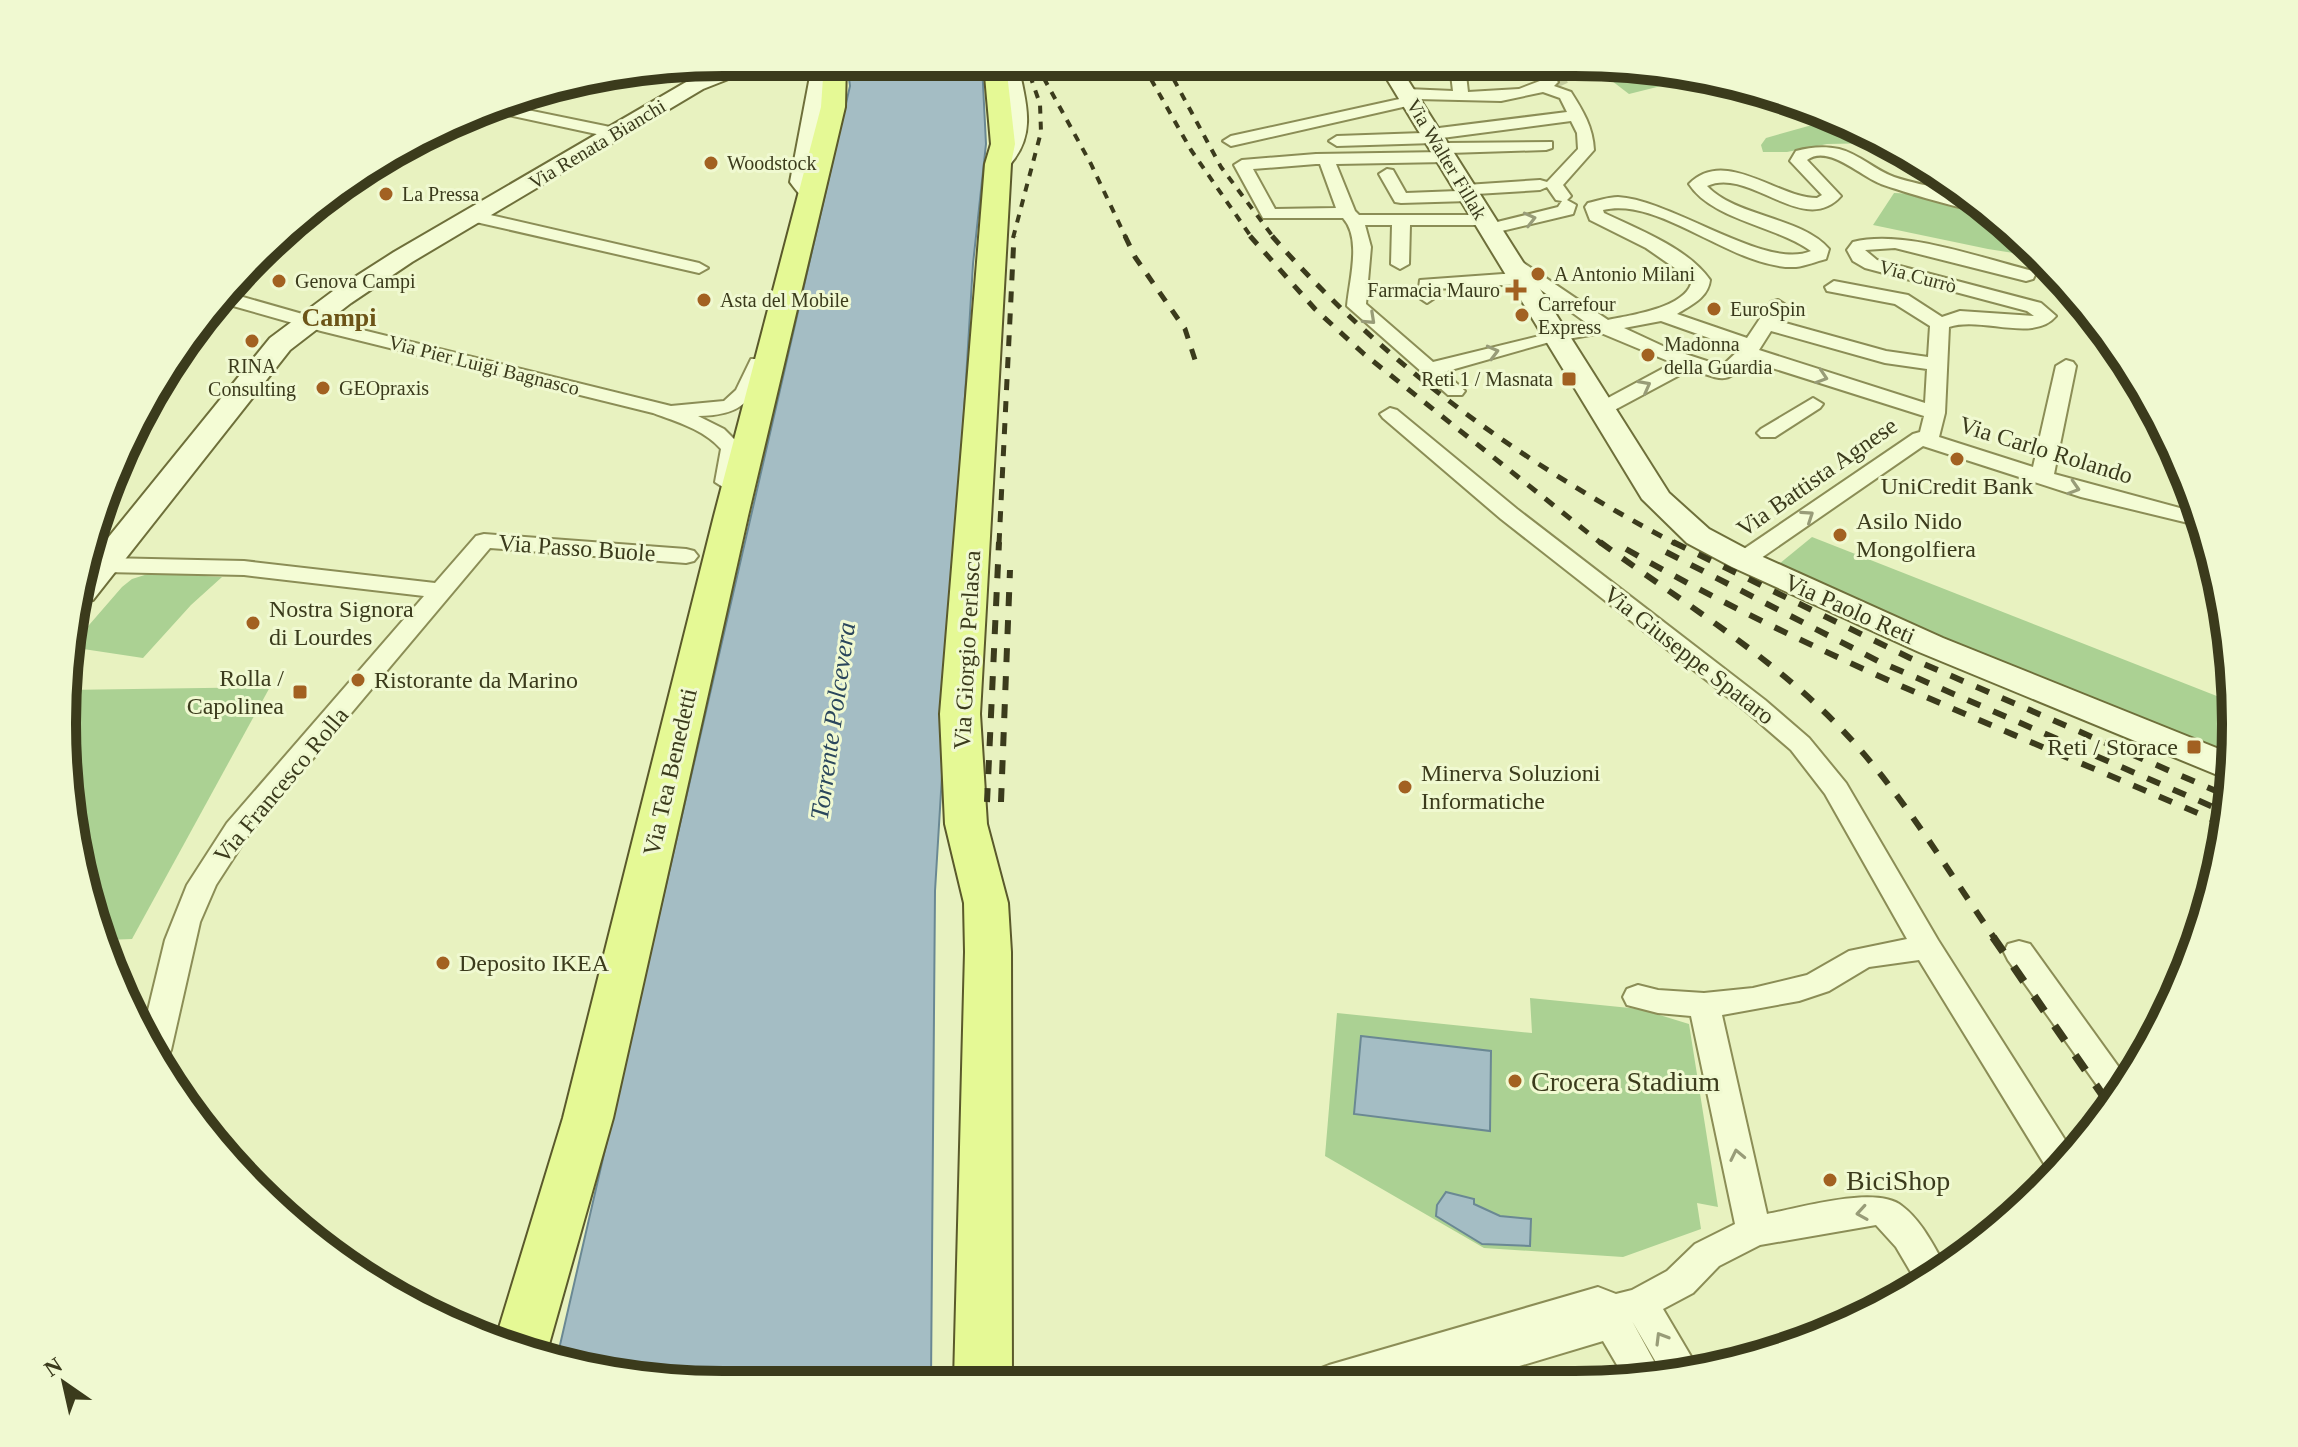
<svg xmlns="http://www.w3.org/2000/svg" width="2298" height="1447" font-family="Georgia,serif">
<rect width="100%" height="100%" fill="#e8f2c0"/>
<g fill="#abd193">
<polygon points="1595,68 1660,68 1681,73 1677,82 1629,94"/>
<polygon points="1837,118 1880,143 1827,144 1787,152 1763,152 1761,145 1766,138"/>
<polygon points="1894,193 1918,194 1996,216 2039,257 1988,249 1873,225"/>
<polygon points="1812,537 2232,702 2234,757 1936,636 1779,564"/>
<polygon points="151,573 222,577 191,605 143,658 70,647 122,587 132,579"/>
<polygon points="270,687 132,939 105,940 85,895 64,690"/>
<polygon points="1530,998 1640,1009 1689,1024 1718,1207 1697,1203 1701,1229 1623,1257 1484,1248 1325,1156 1337,1013 1532,1033"/>
</g>
<g fill="#a4bdc4" stroke="#6a8893" stroke-width="2">
<polygon points="847,63 982,64 986,144 973,264 935,891 931,1381 638,1379 557,1358 850,86"/>
<polygon points="1361,1036 1491,1051 1490,1131 1354,1114"/>
<polygon points="1446,1192 1474,1199 1474,1204 1500,1216 1531,1219 1530,1246 1482,1244 1436,1216 1437,1205"/>
</g>
<g fill="none" stroke-linecap="round" stroke-linejoin="round">
<polyline stroke="#c5cd9f" stroke-width="16" stroke-dasharray="16 8" stroke-linecap="butt" points="1550,82 1583,67"/>
<g stroke="#8b8d56" stroke-width="4">
<g id="street">
<path d="M1450,66H1465L1468,92L1519,89L1545,79H1555L1558,82L1554,86L1571,92C1583,111 1593,127 1594,150L1563,185L1571,196L1567,200L1576,205L1573,214L1489,234L1483,233L1480,229L1483,225H1410L1409,264L1400,269L1391,264L1392,225H1365L1371,247L1366,304L1433,362L1588,324L1527,280L1519,284L1436,289V297L1427,303L1418,297L1420,280L1517,273L1494,254L1503,249L1608,320C1630,315 1688,308 1692,280L1646,248L1590,220L1585,207L1588,203C1597,201 1609,197 1618,197C1673,200 1766,271 1811,251C1777,226 1712,220 1689,184C1725,147 1777,198 1817,198L1822,195L1790,161L1796,151C1811,147 1824,146 1839,149C1859,154 1875,170 1894,177C1926,188 1966,189 1992,212C1974,214 1901,191 1881,184C1860,176 1828,144 1807,160L1841,196C1804,238 1749,166 1707,186C1736,217 1802,217 1829,249L1826,259C1817,261 1806,266 1796,267C1734,270 1661,196 1603,210L1604,213C1639,230 1688,248 1710,280C1708,298 1691,305 1677,314L1747,338L1771,302L1778,300L1787,306L1778,321L1886,351L1928,357L1930,326L1895,304L1827,291L1825,287L1834,281L1908,295L1942,317L1960,311L2034,316L2027,311L1865,268L1853,261L1847,250L1853,242C1904,229 1980,258 2033,271L2035,275L2033,279L2026,281L1895,248L1865,250L1877,260L2041,303L2056,316C2034,343 1981,316 1949,327L1945,413L1939,437L2033,467L2056,366L2066,360L2073,362L2076,366L2054,474L2202,514L2205,527L2081,497L1923,446L1751,565H1735L1731,560L1735,555L1913,434L1920,432L1924,416L1750,361C1725,385 1723,380 1691,369L1607,414H1593L1590,410L1593,406L1673,363L1601,333L1546,343L1444,372L1465,391L1462,395H1448L1347,306C1349,281 1362,239 1343,218H1263L1234,165L1242,160L1316,154L1444,152L1439,148L1447,143L1552,142V148L1546,150L1449,153L1454,157L1446,162L1336,164L1355,211L1359,215H1483L1489,216L1492,220L1489,224L1558,207L1562,201L1556,200L1547,187L1540,190L1476,194L1475,200L1469,201L1401,203L1395,202L1379,174L1387,169L1393,170L1406,193L1458,191L1460,186L1466,185L1540,180L1547,182L1578,149L1577,133L1571,121L1442,138L1434,143L1337,146L1329,141L1337,136L1423,133L1431,129L1567,112L1560,98L1543,92L1501,101L1417,99L1416,104L1231,146L1223,141L1231,136L1404,98L1399,94L1407,89L1453,91ZM1316,164H1320L1336,208L1275,209L1253,169ZM1661,321L1740,349L1722,366L1667,348L1624,328ZM1771,331L1885,363L1927,369L1925,403L1759,350Z"/>
<polygon points="498,104 615,128 623,133 615,138 485,110"/>
<polygon points="473,211 699,263 708,268 699,273 467,220 464,216"/>
<path d="M229,293L334,323L671,406L724,401L736,390L751,359H765L768,363C752,402 742,415 698,416L724,429L743,448L737,482L726,489L715,482L721,449C703,429 677,422 653,413L321,331L219,302Z"/>
<polygon points="1813,398 1823,404 1820,408 1775,437 1761,437 1757,433 1761,429"/>
<path d="M1390,408L1397,410L1517,509L1765,700L1809,738L1846,783L1938,940L2074,1154L2051,1175L1919,960L1869,967L1829,991L1799,1001L1722,1015L1767,1214C1800,1208 1876,1185 1902,1206C1922,1221 1934,1247 1946,1267L1919,1286L1896,1247L1876,1225L1760,1245L1719,1266L1693,1293L1663,1309L1699,1370L1664,1376L1632,1321L1662,1376L1627,1382L1603,1341L1463,1383L1311,1382L1316,1370L1329,1365L1598,1287L1616,1294L1632,1290L1667,1271L1695,1244L1735,1224L1691,1016L1658,1013L1627,1005L1623,997L1627,989L1638,985L1658,990L1704,993L1753,988L1807,975L1849,951L1907,939L1825,794L1791,750L1747,712L1501,519L1383,418L1380,414Z"/>
<polygon points="484,534 686,549 694,551 698,556 694,561 686,563 490,548 247,837 216,885 200,922 171,1050 166,1059 160,1061 144,1027 165,940 187,885 227,823 424,596 244,575 105,572 97,570 93,565 97,560 105,558 244,561 435,583 476,536"/>
<polygon points="2019,941 2030,944 2128,1080 2113,1104 2109,1102 2008,960 2004,952 2008,944"/>
</g>
</g>
<g stroke="#6e6f3a" stroke-width="4">
<g id="secondary">
<polygon points="727,62 729,65 762,63 759,67 703,89 412,262 351,303 290,350 93,600 79,602 86,565 270,338 333,291 394,252 705,71 709,64"/>
<path d="M802,62L828,63L831,71L814,181L824,194L820,199C804,203 799,194 790,182L811,71Z"/>
<path d="M998,64H1018C1025,100 1037,131 1012,162C1005,170 1000,171 990,169L987,164L1003,144L1006,119Z"/>
<polygon points="1379,66 1399,66 1669,493 1709,529 1754,553 1943,638 2234,755 2232,781 1919,652 1732,567 1687,543 1642,499"/>
</g>
</g>
<g stroke="#5a592b" stroke-width="4">
<g id="primary">
<polygon points="824,63 846,63 845,107 748,516 613,1118 546,1355 495,1341 563,1118 714,516 821,107"/>
<polygon points="984,64 1006,64 1015,144 1011,164 980,714 987,824 1008,903 1011,952 1012,1381 954,1381 965,952 964,903 945,824 940,714 985,164 991,144"/>
</g>
</g>
<use href="#street" fill="#f4fcd5" fill-rule="evenodd"/>
<use href="#secondary" fill="#f4fcd5" fill-rule="evenodd"/>
<use href="#primary" fill="#e5f995" fill-rule="evenodd"/>
<g stroke="#3b3b1c" stroke-width="4" stroke-dasharray="8 8" stroke-linecap="butt">
<polyline points="1036,64 1091,164 1126,238"/>
<polyline points="1143,65 1191,150 1252,238"/>
<polyline points="1166,65 1221,167 1274,238"/>
<polyline points="1013,238 1041,132 1040,104 1026,64"/>
</g>
<g stroke="#3b3b1c" stroke-width="5" stroke-dasharray="11 11" stroke-linecap="butt">
<polyline points="1125,236 1135,257 1185,329 1198,369"/>
<polyline points="1250,236 1315,309 1364,354 1602,544"/>
<path d="M1272,236C1387,367 1522,463 1676,544"/>
<polyline points="999,544 1014,236"/>
</g>
<g stroke="#3b3b1c" stroke-width="6" stroke-dasharray="14 14" stroke-linecap="butt">
<path d="M1600,542C1687,606 1785,664 1857,746C1909,805 1950,874 1995,939"/>
<polyline points="1673,542 1910,658 2230,797"/>
<path d="M1626,549C1816,658 2024,737 2225,825"/>
<polyline points="1666,552 1878,661 2227,813"/>
<polyline points="987,802 999,542"/>
<polyline points="1001,802 1010,570"/>
</g>
<polyline stroke="#3b3b1c" stroke-width="8" stroke-dasharray="18 18" stroke-linecap="butt" points="1993,937 2111,1107"/>
</g>
<defs><path id="oneway-chevron" d="M-2-3.5L2.5 0L-2 3.5" fill="none" stroke-width="1.6" stroke-linecap="round" stroke-linejoin="round" transform="scale(2)"/></defs>
<g stroke="#989c78">
<use href="#oneway-chevron" transform="translate(1530 219) rotate(-14)"/>
<use href="#oneway-chevron" transform="translate(1370 319) rotate(43)"/>
<use href="#oneway-chevron" transform="translate(1493 352) rotate(-15)"/>
<use href="#oneway-chevron" transform="translate(1822 377) rotate(18)"/>
<use href="#oneway-chevron" transform="translate(1645 386) rotate(-28)"/>
<use href="#oneway-chevron" transform="translate(2074 488) rotate(17)"/>
<use href="#oneway-chevron" transform="translate(1808 516) rotate(-34)"/>
<use href="#oneway-chevron" transform="translate(1737 1155) rotate(-102)"/>
<use href="#oneway-chevron" transform="translate(1862 1213) rotate(171)"/>
<use href="#oneway-chevron" transform="translate(1661 1338) rotate(-121)"/>
</g>
<g fill="#a26121" stroke="#f0f9d1" stroke-width="3">
<circle cx="711" cy="163" r="8"/>
<circle cx="386" cy="194" r="8"/>
<circle cx="1538" cy="274" r="8"/>
<circle cx="279" cy="281" r="8"/>
<path d="M1512 278h8v8h8v8h-8v8h-8v-8h-8v-8h8z"/>
<circle cx="704" cy="300" r="8"/>
<circle cx="1714" cy="309" r="8"/>
<circle cx="1522" cy="315" r="8"/>
<circle cx="252" cy="341" r="8"/>
<circle cx="1648" cy="355" r="8"/>
<rect x="1561" y="371" width="16" height="16" rx="4"/>
<circle cx="323" cy="388" r="8"/>
<circle cx="1957" cy="459" r="8"/>
<circle cx="1840" cy="535" r="8"/>
<circle cx="253" cy="623" r="8"/>
<circle cx="358" cy="680" r="8"/>
<rect x="292" y="684" width="16" height="16" rx="4"/>
<rect x="2186" y="739" width="16" height="16" rx="4"/>
<circle cx="1405" cy="787" r="8"/>
<circle cx="443" cy="963" r="8"/>
<circle cx="1515" cy="1081" r="8"/>
<circle cx="1830" cy="1180" r="8"/>
</g>
<g text-anchor="middle" dominant-baseline="central" stroke-width="6" stroke-linejoin="round" paint-order="stroke">
<g font-size="20" fill="#3b3b1c" stroke="#f0f9d1">
<text transform="translate(597 144) rotate(-31)">Via Renata Bianchi</text>
<text transform="translate(1447 159) rotate(59)">Via Walter Fillak</text>
<text transform="translate(1918 276) rotate(15)">Via Currò</text>
<text transform="translate(484 365) rotate(14)">Via Pier Luigi Bagnasco</text>
</g>
<g font-size="20" fill="#3b3b1c" stroke="#f0f9d1" text-anchor="start">
<text x="727" y="163">Woodstock</text>
<text x="402" y="194">La Pressa</text>
<text x="1554" y="274">A Antonio Milani</text>
<text x="295" y="281">Genova Campi</text>
<text x="1500" y="290" text-anchor="end">Farmacia Mauro</text>
<text x="720" y="300">Asta del Mobile</text>
<text x="1538" y="304">Carrefour<tspan x="1538" dy="23">Express</tspan></text>
<text x="1730" y="309">EuroSpin</text>
<text x="1664" y="344">Madonna<tspan x="1664" dy="23">della Guardia</tspan></text>
<text x="252" y="366" text-anchor="middle">RINA<tspan x="252" dy="23">Consulting</tspan></text>
<text x="1553" y="379" text-anchor="end">Reti 1 / Masnata</text>
<text x="339" y="388">GEOpraxis</text>
</g>
<g font-size="24" fill="#3b3b1c" stroke="#f0f9d1">
<text transform="translate(2046 450) rotate(17)">Via Carlo Rolando</text>
<text transform="translate(1817 477) rotate(-35)">Via Battista Agnese</text>
<text transform="translate(577 548) rotate(4)">Via Passo Buole</text>
<text transform="translate(1850 609) rotate(24)">Via Paolo Reti</text>
<text transform="translate(967 650) rotate(-87)">Via Giorgio Perlasca</text>
<text transform="translate(1689 655) rotate(38)">Via Giuseppe Spataro</text>
<text transform="translate(670 772) rotate(-77)">Via Tea Benedetti</text>
<text transform="translate(281 785) rotate(-50)">Via Francesco Rolla</text>
</g>
<g font-size="24" fill="#3b3b1c" stroke="#f0f9d1" text-anchor="start">
<text x="1957" y="486" text-anchor="middle">UniCredit Bank</text>
<text x="1856" y="521">Asilo Nido<tspan x="1856" dy="28">Mongolfiera</tspan></text>
<text x="269" y="609">Nostra Signora<tspan x="269" dy="28">di Lourdes</tspan></text>
<text x="284" y="678" text-anchor="end">Rolla /<tspan x="284" dy="28">Capolinea</tspan></text>
<text x="374" y="680">Ristorante da Marino</text>
<text x="2178" y="747" text-anchor="end">Reti / Storace</text>
<text x="1421" y="773">Minerva Soluzioni<tspan x="1421" dy="28">Informatiche</tspan></text>
<text x="459" y="963">Deposito IKEA</text>
</g>
<g font-size="26" font-weight="bold" fill="#6c5417" stroke="#f0f9d1">
<text x="339" y="317">Campi</text>
</g>
<g font-size="26" font-style="italic" fill="#2a465c" stroke="#f0f9d1">
<text transform="translate(833 721) rotate(-82)">Torrente Polcevera</text>
</g>
<g font-size="28" fill="#3b3b1c" stroke="#f0f9d1" text-anchor="start">
<text x="1531" y="1081">Crocera Stadium</text>
<text x="1846" y="1180">BiciShop</text>
</g>
</g>
<path d="M0 0H2298V1447H0ZM723 76H1575A647 647 0 0 1 2222 723V724A647 647 0 0 1 1575 1371H723A647 647 0 0 1 76 724V723A647 647 0 0 1 723 76Z" fill="#f0f9d1" fill-rule="evenodd"/>
<path fill="none" stroke="#3b3b1c" stroke-width="10" d="M723 76H1575A647 647 0 0 1 2222 723V724A647 647 0 0 1 1575 1371H723A647 647 0 0 1 76 724V723A647 647 0 0 1 723 76Z"/>
<g transform="translate(64 1383) rotate(326)" stroke="#f0f9d1" stroke-width="6" paint-order="stroke">
<path d="M0-6L14 30L0 20L-14 30Z" fill="#3b3b1c"/>
<text y="-12" font-size="22" font-weight="bold" text-anchor="middle" fill="#3b3b1c">N</text>
</g>
</svg>
